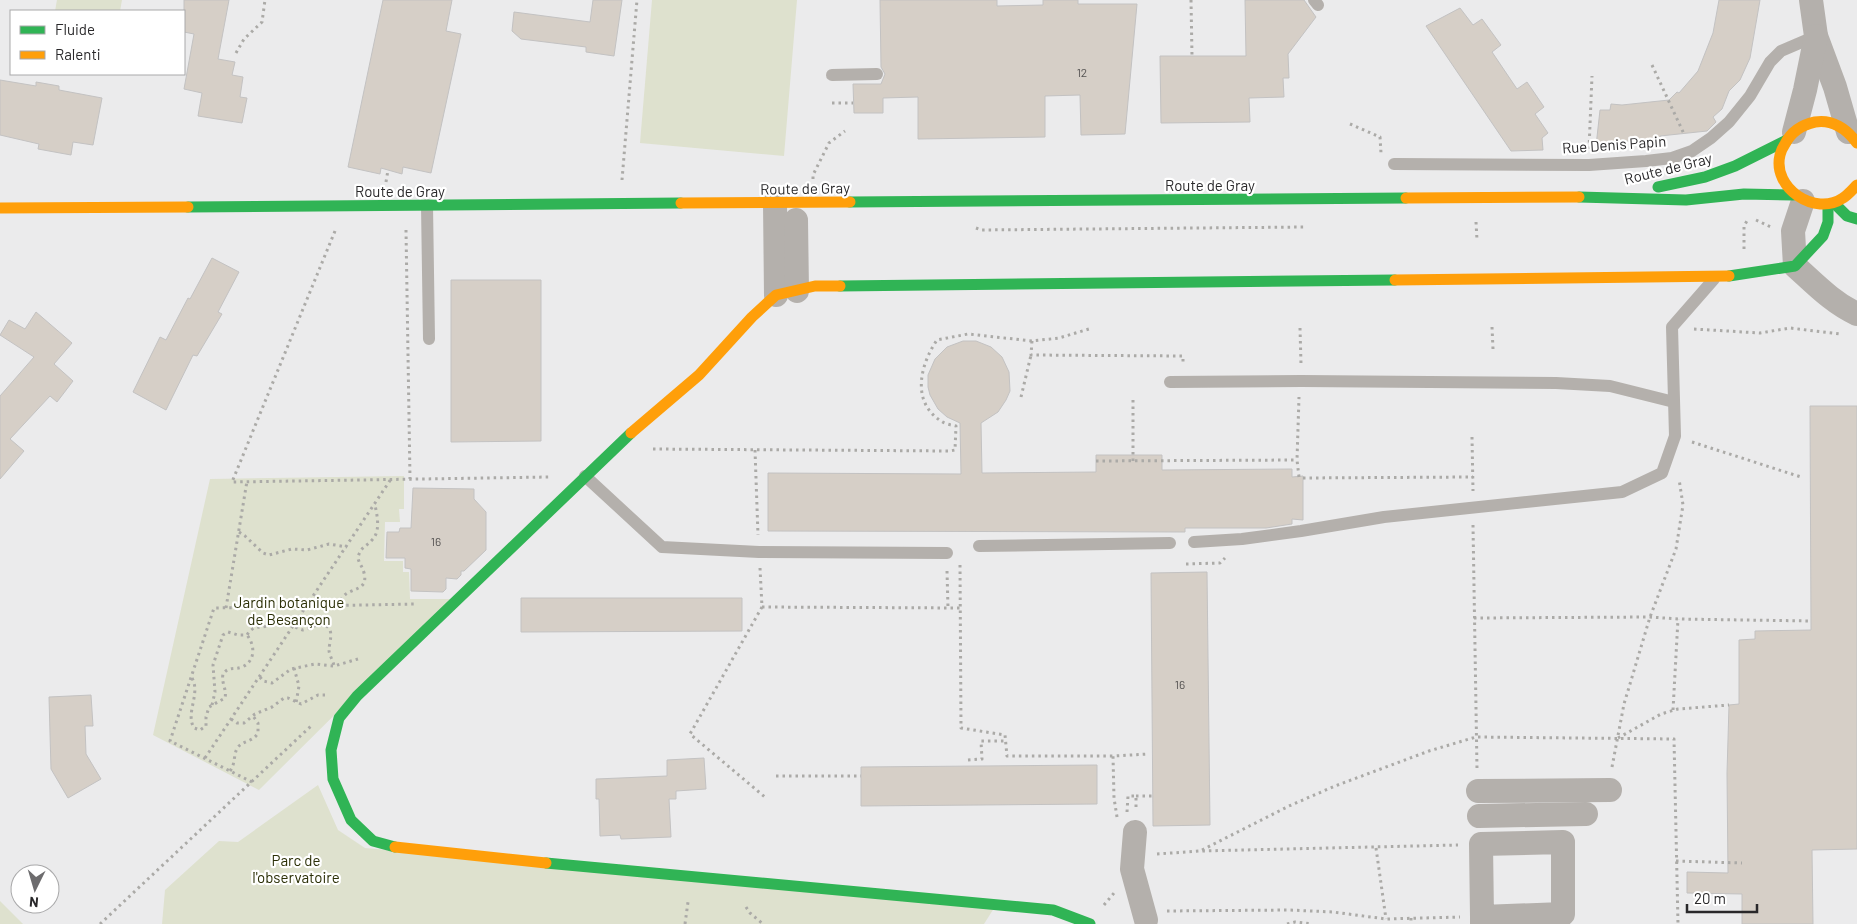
<svg xmlns="http://www.w3.org/2000/svg" width="1857" height="924" font-family="Barlow,sans-serif">
<rect width="100%" height="100%" fill="#ebebec"/>
<g fill="#dee1ce">
<polygon points="57,0 122,0 120,11 55,11"/>
<polygon points="652,0 797,0 784,156 640,143"/>
<polygon points="404,476 404,509 399,509 400,522 385,522 384,561 403,561 403,572 409,572 410,599 451,599 259,790 153,735 210,479"/>
<polygon points="318,785 338,830 365,848 996,905 984,924 162,924 165,890 219,841 238,842"/>
<polygon points="0,901 23,924 0,924"/>
</g>
<g fill="#d6cfc7" stroke="#c3c2c2">
<polygon points="184,0 229,0 218,59 235,62 232,75 243,77 240,97 247,98 242,123 198,116 202,93 184,89 194,34 184,32"/>
<polygon points="383,0 452,0 446,31 461,34 431,173 403,167 402,174 381,168 380,174 348,167"/>
<polygon points="593,0 622,0 614,56 586,52 586,47 521,39 512,31 514,12 590,22"/>
<polygon points="880,0 997,0 997,6 1043,5 1043,0 1078,0 1078,4 1137,4 1125,134 1081,135 1080,95 1045,96 1045,137 918,139 918,97 883,98 883,113 854,113 853,84 881,84 885,74 881,67"/>
<polygon points="1245,0 1304,0 1316,17 1288,54 1289,78 1283,78 1284,97 1249,98 1250,122 1161,123 1160,56 1246,56"/>
<polygon points="1719,0 1760,0 1750,58 1740,80 1729,91 1722,109 1713,117 1716,122 1707,131 1660,136 1661,144 1641,146 1640,142 1625,141 1596,146 1600,110 1610,110 1611,104 1622,105 1669,100 1677,92 1679,93 1698,71 1713,33"/>
<polygon points="1460,8 1473,25 1482,19 1501,45 1492,52 1517,89 1527,82 1544,107 1535,114 1548,133 1542,138 1543,150 1511,151 1426,26"/>
<polygon points="0,80 36,86 36,82 59,86 59,90 102,98 93,145 73,142 71,155 38,149 39,144 0,135"/>
<polygon points="212,258 239,272 218,312 222,314 197,356 193,355 166,410 133,392 160,337 166,340 188,298 190,299"/>
<polygon points="451,280 541,280 541,441 451,442"/>
<polygon points="36,312 72,343 54,364 73,381 57,402 50,396 10,439 24,451 0,479 0,396 34,357 0,335 9,320 25,329"/>
<polygon points="963,341 976,341 991,347 1002,357 1009,372 1010,391 1006,400 998,412 981,423 982,473 1096,472 1096,455 1162,455 1162,470 1292,469 1292,477 1303,476 1303,520 1292,519 1292,524 1266,528 1185,528 1185,532 768,531 768,473 961,474 960,423 947,417 938,409 930,395 928,387 928,375 935,359 947,347"/>
<polygon points="1810,406 1857,406 1857,849 1812,850 1813,924 1742,924 1742,894 1687,893 1687,872 1728,873 1727,773 1729,705 1739,704 1739,640 1755,639 1755,631 1811,630"/>
<polygon points="413,488 474,489 474,499 486,512 486,550 464,571 461,571 461,575 457,579 446,578 446,589 443,592 411,591 411,569 405,568 405,558 386,558 387,532 399,532 400,528 411,528"/>
<polygon points="1207,572 1210,825 1153,826 1151,573"/>
<polygon points="521,598 742,598 742,631 521,632"/>
<polygon points="91,695 93,726 85,726 86,754 101,779 68,798 51,769 49,697"/>
<polygon points="704,758 706,789 676,791 676,799 669,799 671,837 621,839 620,835 600,836 599,799 596,799 596,779 667,776 667,760"/>
<polygon points="1097,765 1097,804 861,806 861,767"/>
</g>
<g fill="none" stroke-linecap="round" stroke-linejoin="round">
<g stroke="#abaaa7" stroke-width="3" stroke-dasharray="2.5 4" stroke-linecap="butt">
<polyline points="1191,0 1192,56"/>
<polyline points="236,53 244,39 262,22 265,0"/>
<polyline points="1652,65 1684,134"/>
<polyline points="832,103 853,103"/>
<polyline points="1350,124 1380,137 1381,153"/>
<polyline points="1589,149 1592,76"/>
<polyline points="813,179 813,175 829,143 845,131"/>
<polyline points="622,180 637,0"/>
<polyline points="386,182 388,170"/>
<polyline points="1756,220 1771,227"/>
<polyline points="1476,222 1477,240"/>
<polyline points="976,228 981,230 1305,227"/>
<polyline points="406,230 410,479"/>
<polyline points="335,231 232,482 549,477"/>
<polyline points="1744,249 1744,226 1748,219"/>
<polyline points="1492,327 1493,349"/>
<polyline points="1300,328 1301,364"/>
<polyline points="1694,329 1760,333 1790,328 1841,334"/>
<polyline points="1032,341 1031,355 1183,356 1183,364"/>
<polyline points="1021,397 1031,355"/>
<polyline points="1472,437 1473,491"/>
<polyline points="1692,442 1801,477"/>
<path d="M653,449L950,451L955,450L956,426C951,425 945,424 941,421C911,402 920,365 937,340L968,334L1032,341L1059,338L1089,329"/>
<polyline points="755,450 758,535"/>
<polyline points="1096,461 1297,460"/>
<polyline points="1133,461 1133,396"/>
<polyline points="1299,477 1297,460 1299,397"/>
<polyline points="1303,478 1473,477"/>
<polyline points="1473,525 1477,769"/>
<polyline points="239,532 245,536 263,553 269,555 292,549 307,550 329,544 347,547"/>
<polyline points="1186,564 1220,563 1225,558"/>
<polyline points="960,565 961,728 1005,735 1007,756 1113,756"/>
<polyline points="760,568 762,607 690,734 766,798"/>
<polyline points="947,571 948,608"/>
<path d="M338,606C339,605 341,599 342,598C349,587 369,592 364,573C363,567 359,564 358,558C360,547 366,547 372,540C381,531 377,515 375,505"/>
<polyline points="762,607 960,608"/>
<polyline points="226,608 247,481"/>
<polyline points="1474,618 1650,617 1678,619 1811,621"/>
<polyline points="294,668 299,686 296,703"/>
<polyline points="260,677 263,681 272,683 291,669 315,664 334,666 358,659"/>
<path d="M192,678C201,694 185,713 194,728L200,730L206,726V717L209,707L225,698C227,689 221,683 223,674C229,666 234,670 242,667C256,661 255,645 247,635"/>
<path d="M212,705L215,692L213,665L223,635L228,632L238,635H247C253,625 259,628 268,626C272,625 276,623 280,623C288,623 296,628 303,630C309,629 314,625 319,625C337,624 329,642 329,650C329,655 333,660 334,666"/>
<polyline points="1673,710 1678,619"/>
<polyline points="231,719 237,723 244,723 255,714 272,707 284,698 288,698 301,704 318,695 325,695"/>
<polyline points="1618,738 1661,714 1678,709 1729,705"/>
<polyline points="205,758 391,479"/>
<polyline points="968,760 982,759 981,741 1006,741"/>
<polyline points="1612,767 1624,704 1650,617 1676,549 1683,505 1679,479"/>
<path d="M230,771C236,763 233,754 238,747C244,740 253,742 258,733V723L253,716"/>
<polyline points="776,776 861,776"/>
<polyline points="252,782 170,741 214,608 415,604"/>
<polyline points="1136,796 1153,796"/>
<polyline points="1127,812 1128,796 1136,796 1136,811"/>
<polyline points="1117,817 1114,798 1113,756 1148,754"/>
<polyline points="1376,848 1386,919"/>
<polyline points="1202,850 1289,806 1335,786 1429,751 1476,737 1674,739 1678,924"/>
<polyline points="1157,854 1200,851 1458,845"/>
<polyline points="1676,861 1742,863"/>
<polyline points="1104,905 1114,893"/>
<polyline points="746,907 750,913 763,924"/>
<polyline points="1167,911 1290,910 1333,912 1386,919 1460,917"/>
<polyline points="1411,918 1411,924"/>
<polyline points="100,924 311,726"/>
<polyline points="685,924 688,902"/>
<polyline points="1287,924 1295,922 1312,924"/>
</g>
<g stroke="#b4b0ac" stroke-width="12">
<polyline points="1314,0 1318,5"/>
<polyline points="832,75 877,74"/>
<polyline points="1394,164 1589,165 1646,161 1672,158 1692,151 1711,138 1729,122 1750,96 1770,62 1781,51 1816,36"/>
<polyline points="427,205 429,339"/>
<polyline points="1170,382 1301,381 1556,383 1610,386 1674,402"/>
<polyline points="585,476 662,547 759,552 947,553"/>
<polyline points="1194,542 1242,539 1301,531 1384,517 1622,492 1662,473 1675,436 1672,327 1714,279"/>
<polyline points="979,546 1170,543"/>
</g>
<g stroke="#b4b0ac" stroke-width="24">
<polyline points="1811,0 1816,36 1835,87 1848,132"/>
<polyline points="1794,132 1805,90 1816,36"/>
<path d="M1803,201L1793,231L1795,266C1815,284 1833,303 1857,314"/>
<polyline points="775,203 776,295"/>
<polyline points="796,220 797,291"/>
<polyline points="1478,791 1610,790"/>
<polyline points="1479,816 1586,814"/>
<polyline points="1135,832 1132,869 1146,920"/>
<polyline points="1482,917 1563,914 1563,842 1481,844 1482,917 1482,924"/>
</g>
<g stroke="#30b455" stroke-width="11">
<polyline points="1658,187 1705,177 1735,166 1787,140"/>
<polyline points="1579,197 1686,200 1744,194 1793,195"/>
<polyline points="850,202 1406,198"/>
<polyline points="1834,203 1847,216 1857,219"/>
<polyline points="188,207 681,203"/>
<polyline points="1729,276 1795,266 1823,236 1828,222 1828,205"/>
<polyline points="840,286 1395,280"/>
<polyline points="395,847 373,841 351,820 333,779 331,750 339,718 357,696 631,433"/>
<polyline points="546,863 1053,910 1090,924"/>
</g>
<g stroke="#ff9f0a" stroke-width="11">
<path d="M1857,143C1847,129 1832,119 1815,122C1801,125 1791,132 1785,144C1783,147 1781,151 1780,155C1772,188 1815,217 1843,198C1848,195 1853,189 1857,185"/>
<polyline points="1406,198 1579,197"/>
<polyline points="681,203 850,202"/>
<polyline points="0,208 188,207"/>
<polyline points="1395,280 1729,276"/>
<polyline points="631,433 699,375 752,317 776,295 815,286 840,286"/>
<polyline points="395,847 546,863"/>
</g>
</g>
<g text-anchor="middle" dominant-baseline="central" stroke-width="4.5" stroke-linejoin="round" paint-order="stroke">
<g font-size="12" fill="#545251">
<text x="1082" y="72">12</text>
<text x="436" y="541">16</text>
<text x="1180" y="684">16</text>
</g>
<g font-size="15" fill="#29282a" stroke="#fff">
<text transform="translate(1614 144) rotate(-4)">Rue Denis Papin</text>
<text transform="translate(1668 168) rotate(-14)">Route de Gray</text>
<text x="1210" y="185">Route de Gray</text>
<text transform="translate(805 188) rotate(-1)">Route de Gray</text>
<text x="400" y="191">Route de Gray</text>
</g>
<g font-size="15" fill="#2b2f06" stroke="#fff">
<text x="289" y="602">Jardin botanique<tspan x="289" dy="17">de Besançon</tspan></text>
<text x="296" y="860">Parc de<tspan x="296" dy="17">l'observatoire</tspan></text>
</g>
</g>
<rect x="10" y="10" width="175" height="65" fill="#ffffff" stroke="#a9a9aa"/>
<rect x="20" y="26" width="25" height="8" fill="#30b455" stroke="#a9a9aa"/>
<text x="55" y="35" font-size="15" fill="#29282a">Fluide</text>
<rect x="20" y="51" width="25" height="8" fill="#ff9f0a" stroke="#a9a9aa"/>
<text x="55" y="60" font-size="15" fill="#29282a">Ralenti</text>
<g transform="translate(35 889) rotate(185)"><circle r="24" fill="#ffffff" stroke="#a9a9aa"/>
<path d="M0-4L9 19L0 12L-9 19Z" fill="#6d6c6e"/>
<text y="-8" font-size="14" font-weight="bold" text-anchor="middle" fill="#29282a">N</text>
</g>
<path d="M1687 904v8h70v-8" fill="none" stroke="#29282a" stroke-width="2.5"/>
<text x="1694" y="904" font-size="15" fill="#29282a" stroke="#ffffff" stroke-width="4" paint-order="stroke">20 m</text>
</svg>
